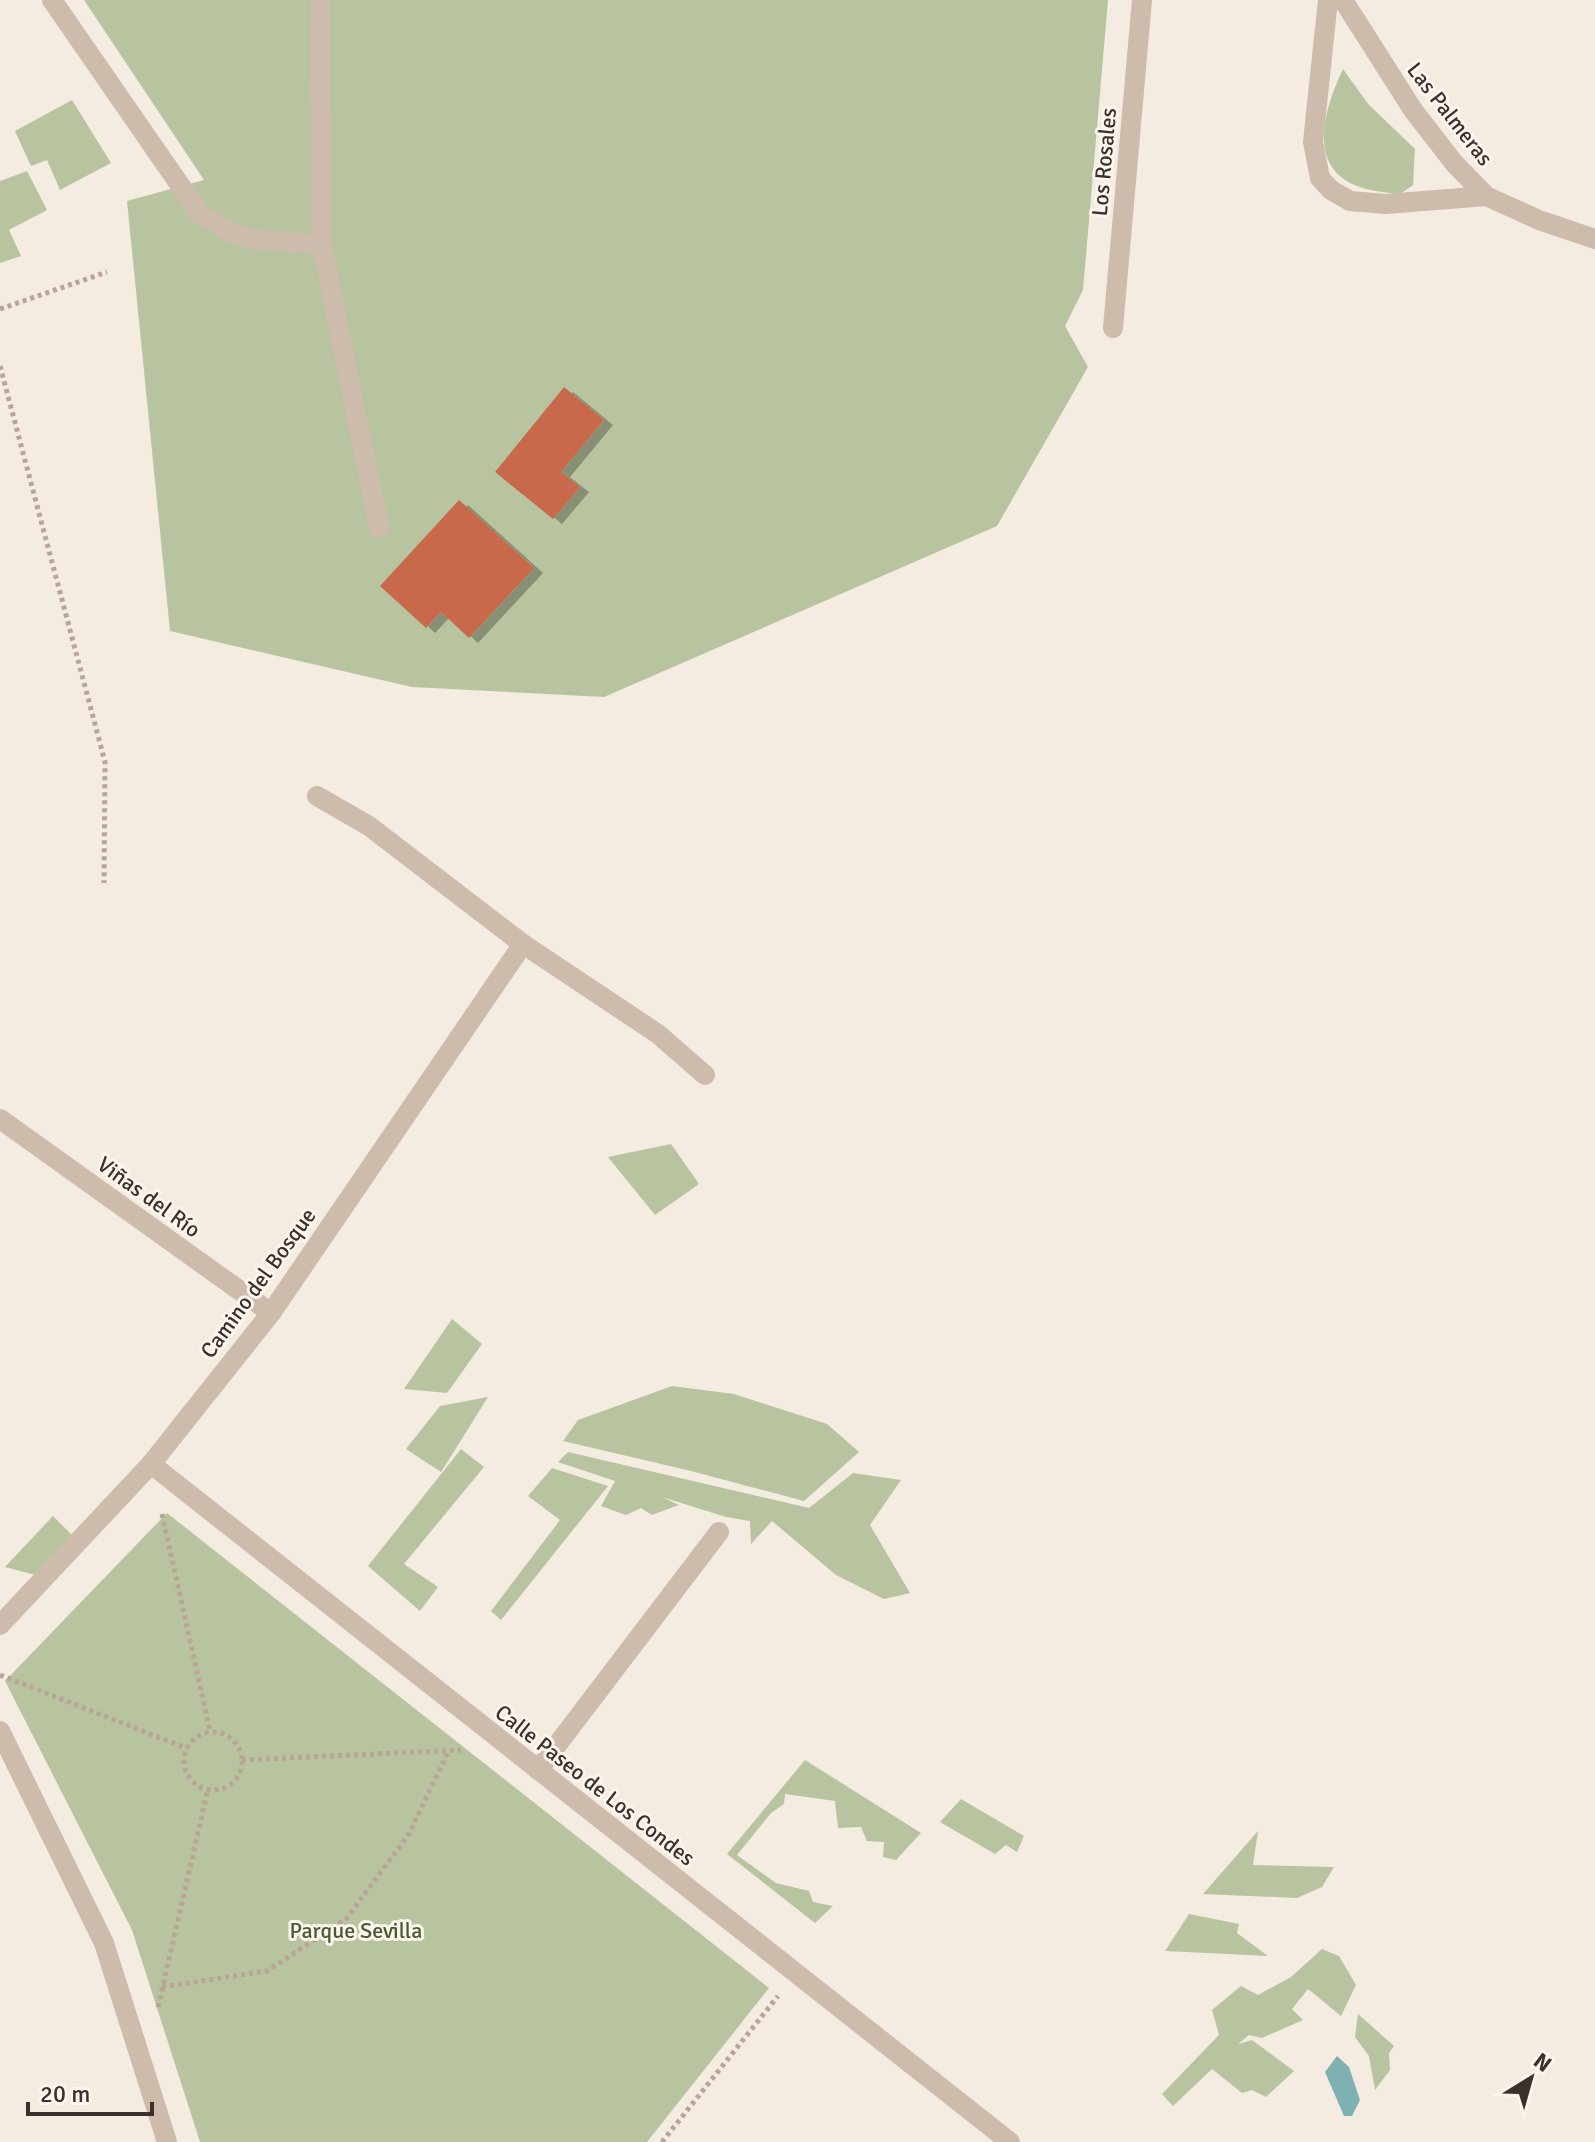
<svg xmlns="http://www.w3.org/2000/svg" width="1595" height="2142" font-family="Signika,sans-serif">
<defs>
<filter id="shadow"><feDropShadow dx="9" dy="5" stdDeviation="0" flood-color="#0004"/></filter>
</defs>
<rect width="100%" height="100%" fill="#f4ebe1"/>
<g fill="#b8c4a0">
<polygon points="84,0 1108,0 1083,290 1065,326 1088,367 997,526 604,697 412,687 170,631 127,201 204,180"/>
<path d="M1343,69L1368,104L1415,149L1413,185L1400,194C1380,192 1356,190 1340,176C1310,150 1329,99 1343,69Z"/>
<polygon points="72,100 111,163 60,190 47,160 31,166 15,131"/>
<polygon points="27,171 47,210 9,230 21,256 0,263 0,181"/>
<polygon points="671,1144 699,1184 655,1215 608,1157"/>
<polygon points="452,1319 482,1344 447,1393 404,1389"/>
<polygon points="672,1386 734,1394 827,1424 859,1452 804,1501 691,1471 563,1441 578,1420"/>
<polygon points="488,1397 441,1472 406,1449 440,1406"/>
<polygon points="461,1449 484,1467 404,1564 438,1587 420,1611 368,1566"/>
<polygon points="568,1452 809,1508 853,1473 901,1480 870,1525 910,1593 884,1599 836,1575 772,1521 751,1544 750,1521 726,1517 662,1497 679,1505 652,1515 641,1508 626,1515 601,1506 615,1481 558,1462"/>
<polygon points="552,1468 608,1486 501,1620 491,1611 560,1520 528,1496"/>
<polygon points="167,1513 769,1988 647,2142 200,2142 132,1930 5,1681"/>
<polygon points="53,1516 75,1538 39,1576 5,1567"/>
<polygon points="805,1760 921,1833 896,1860 883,1857 884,1842 867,1841 861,1827 838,1828 835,1801 785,1794 784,1804 771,1813 737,1855 776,1883 809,1891 813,1902 833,1906 815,1923 727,1854"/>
<polygon points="961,1799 1024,1836 1017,1852 1006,1845 995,1854 940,1822"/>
<polygon points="1258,1831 1253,1865 1334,1867 1322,1887 1297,1898 1203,1894"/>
<polygon points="1189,1914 1239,1924 1237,1933 1268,1956 1165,1951"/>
<polygon points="1322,1949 1339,1956 1356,1985 1341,2016 1308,1989 1292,2009 1303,2020 1262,2038 1249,2035 1238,2044 1252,2040 1294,2071 1266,2097 1252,2090 1242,2093 1212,2069 1173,2106 1162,2094 1219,2035 1212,2010 1241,1986 1258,1995 1291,1977"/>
<polygon points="1358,2014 1394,2046 1389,2053 1390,2070 1375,2090 1369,2056 1355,2037"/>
</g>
<polygon fill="#7fb0b2" points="1337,2056 1349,2067 1360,2100 1352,2116 1344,2116 1325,2072"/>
<g fill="#c8694b" filter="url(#shadow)">
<polygon points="564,387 604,420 561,472 580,487 553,519 495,472"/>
<polygon points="459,500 534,568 469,638 441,612 426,628 380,586"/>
</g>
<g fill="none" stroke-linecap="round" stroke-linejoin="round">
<g stroke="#b9a596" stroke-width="5" stroke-dasharray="4 4" stroke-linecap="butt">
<polyline points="0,309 107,272"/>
<polyline points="0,366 105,762 104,883"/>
<polyline points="162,1514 210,1731"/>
<polyline points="0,1675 186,1748"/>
<circle cx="213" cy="1761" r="29"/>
<polyline points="242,1760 461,1750"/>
<polyline points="162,1987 267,1971 346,1919 409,1834 448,1752"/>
<polyline points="158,2007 208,1789"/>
<polyline points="662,2142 778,1996"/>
</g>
<g stroke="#cdbbac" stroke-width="20">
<polyline points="52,0 200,214 230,232 252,239 322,245"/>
<polyline points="320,0 322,245 379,528"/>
<polyline points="1328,0 1313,142 1320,178 1331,190 1350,201 1386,204 1486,196"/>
<polyline points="1343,0 1413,110 1454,163 1486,196 1539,220 1595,239"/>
<polyline points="1113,328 1142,0"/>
<polyline points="317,796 369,826 523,944 658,1034 705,1075"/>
<polyline points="0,1119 271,1313"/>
<polyline points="151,1464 1010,2142"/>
<polyline points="0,1625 151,1464 271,1313 523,944"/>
<polyline points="0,1731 104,1943 167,2142"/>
<polyline points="538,1770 719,1532"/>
</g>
</g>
<g text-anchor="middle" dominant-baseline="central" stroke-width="6" stroke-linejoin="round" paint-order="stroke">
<g font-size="22" fill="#3b302b" stroke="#fbf5ee">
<text transform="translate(1450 114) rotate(52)">Las Palmeras</text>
<text transform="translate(1104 162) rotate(-85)">Los Rosales</text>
<text transform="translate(149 1197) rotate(36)">Viñas del Río</text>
<text transform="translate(258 1283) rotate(-54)">Camino del Bosque</text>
<text transform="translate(595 1785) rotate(38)">Calle Paseo de Los Condes</text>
</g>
<g font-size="22" fill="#4a5a2e" stroke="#fbf5ee">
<text x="356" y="1930">Parque Sevilla</text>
</g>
</g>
<g transform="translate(1531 2078) rotate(37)" stroke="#fbf5ee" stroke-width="6" paint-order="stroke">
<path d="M0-6L14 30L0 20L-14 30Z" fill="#3b302b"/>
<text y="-12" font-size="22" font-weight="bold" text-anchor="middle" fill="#3b302b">N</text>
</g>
<path d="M28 2102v12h124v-12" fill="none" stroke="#3b302b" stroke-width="4"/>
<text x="40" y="2102" font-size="24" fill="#3b302b" stroke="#fbf5ee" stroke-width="6" paint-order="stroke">20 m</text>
</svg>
